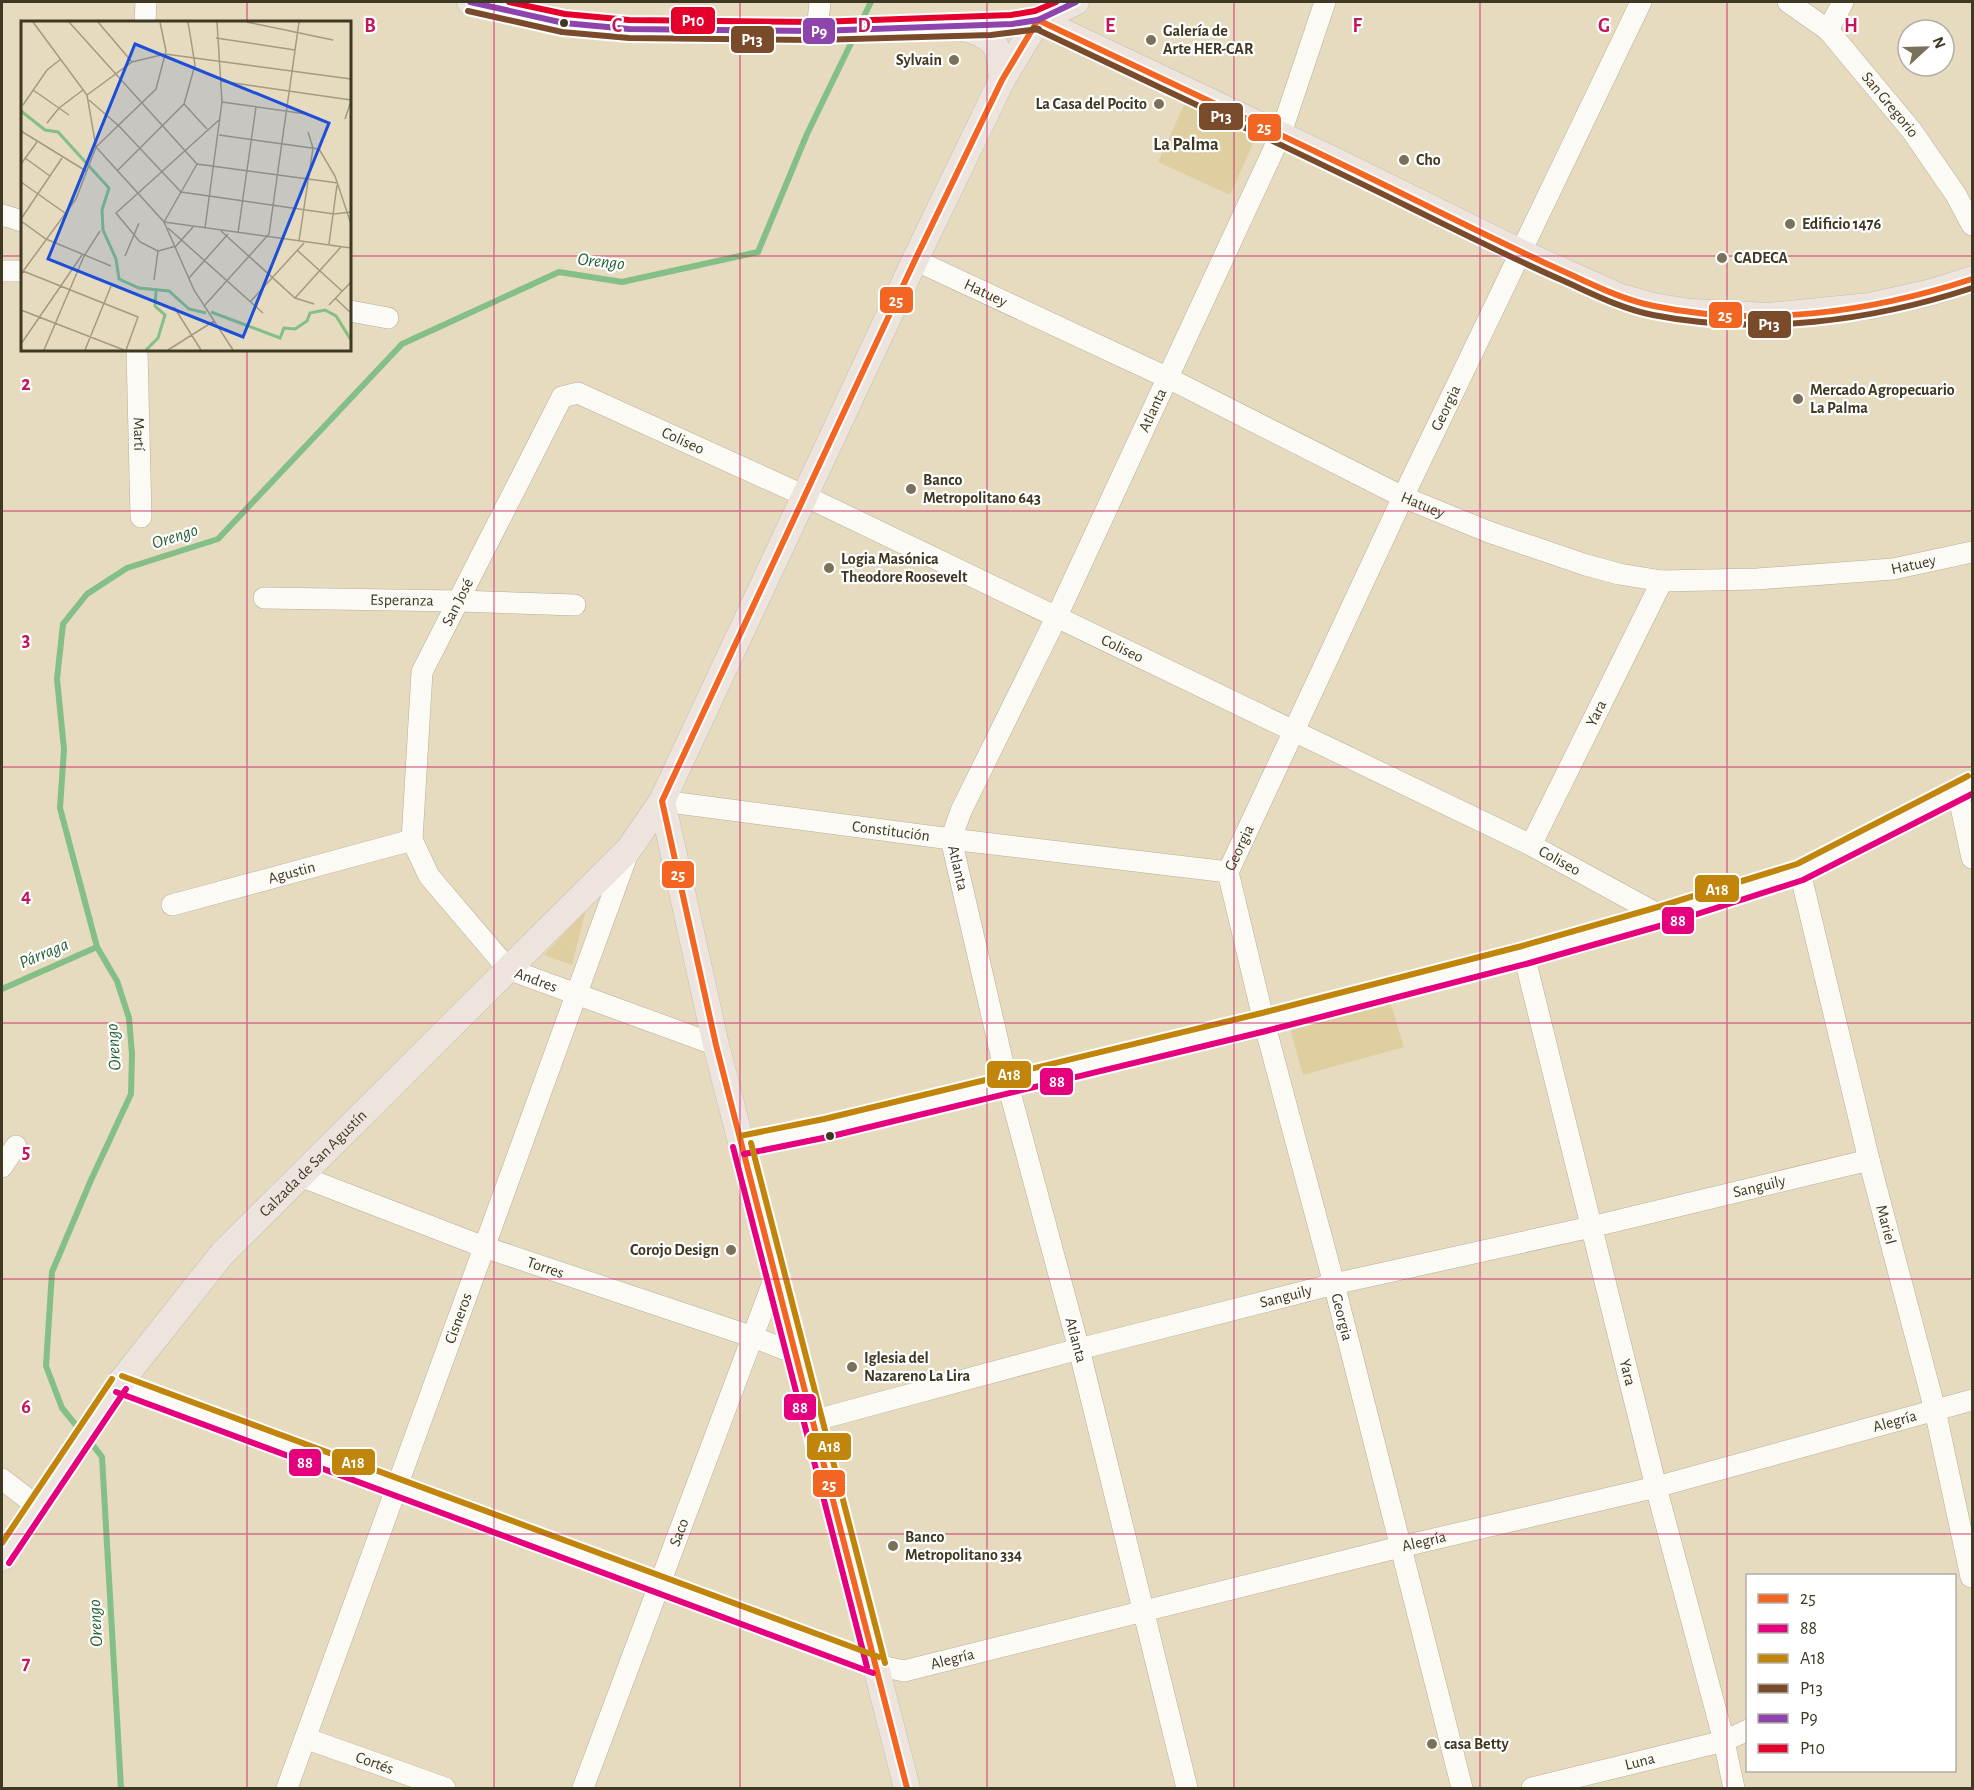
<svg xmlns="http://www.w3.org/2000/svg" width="1974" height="1790" font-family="'Alegreya Sans',sans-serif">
<rect width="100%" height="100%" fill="#e6dbbe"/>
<g fill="#dfce9f">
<polygon points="1185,103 1255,139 1230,195 1158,162"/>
<polygon points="586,910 572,965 544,955"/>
<polygon points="1390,1002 1404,1047 1303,1075 1290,1028"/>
</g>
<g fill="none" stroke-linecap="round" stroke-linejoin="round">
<g stroke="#83bf86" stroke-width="6">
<polyline points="861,22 871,2"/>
<polyline points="2,989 97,947"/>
<polyline points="80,1430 62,1408 46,1366 52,1272 91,1180 131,1094 132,1054 129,1018 117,981 97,947 60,808 64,749 57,679 63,624 87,594 127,568 218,539 402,344 559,272 622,282 758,252 807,134 854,37"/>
<polyline points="89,1440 102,1457 121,1788"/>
</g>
<g stroke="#b7ae98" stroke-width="22">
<g id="minor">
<path id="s1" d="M1788,2L1828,30L1912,131L1956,195L1972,225"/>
<polyline points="145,22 146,2"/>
<polyline points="1828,30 1843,2"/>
<polyline points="817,31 820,2"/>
<polyline points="2,215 22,221"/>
<path id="s2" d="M915,260L1166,377L1403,497L1489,532L1586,565L1619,574L1662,581L1757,579L1893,569L1972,552"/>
<polyline points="2,271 22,271"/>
<polyline points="350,311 388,318"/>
<path id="s3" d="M137,350L141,517"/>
<path id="s4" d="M264,598L458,601L575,605"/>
<polyline points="1958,793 1972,858"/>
<path id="s5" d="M662,801L951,839L1228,872"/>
<path id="s6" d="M1531,845L1662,581"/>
<path id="s7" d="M1800,872L1869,1160L1935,1410L1971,1577"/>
<path id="s8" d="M172,905L412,840"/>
<path id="s9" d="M1524,955L1656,1487L1724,1741L1734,1788"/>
<path id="s10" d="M716,1045L508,969L429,876L412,840L422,672L562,397L578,393L805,496L1531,845L1661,916"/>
<polyline points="742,1145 826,1128 1008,1085 1264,1022 1524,955 1661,916 1800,872 1972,784"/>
<polyline points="2,1167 16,1146"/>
<path id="s11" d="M300,1176L484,1247L753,1337L794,1353"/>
<path id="s12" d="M119,1384L876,1665L904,1671L1400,1547L1656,1487L1972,1400"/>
<path id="s13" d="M812,1421L1079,1349L1334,1284L1591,1227L1869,1160"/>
<polyline points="2,1479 37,1506"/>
<path id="s14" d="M305,1738L445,1788"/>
<path id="s15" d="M287,1788L629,850"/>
<path id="s16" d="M583,1788L775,1277"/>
<path id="s17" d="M1187,1788L1079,1349L1008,1085L951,839L961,811L1056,618L1280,136L1325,2"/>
<path id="s18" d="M1462,1788L1334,1284L1264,1022L1228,872L1403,497L1641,2"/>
<path id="s19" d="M1532,1788L1724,1741L1748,1730"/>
</g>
</g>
<g stroke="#c5bfb0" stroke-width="27">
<g id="major">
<polyline points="470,2 564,23 629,29 817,31 1012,24 1038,20 1076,2"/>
<polyline points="1038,20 1340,163 1520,252 1621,297 1653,306 1690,312 1769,316 1870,306 1932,292 1972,279"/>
<path d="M963,28C997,37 1000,46 1002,80"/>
<polyline points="662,801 716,1045 907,1788"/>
<path id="s20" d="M2,1558L119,1384L222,1254L629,849L662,801L915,260L1002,80L1038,20"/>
</g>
</g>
<use href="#minor" stroke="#fbfaf5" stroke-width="21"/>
<use href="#major" stroke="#eee4de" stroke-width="26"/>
<g stroke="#fff" stroke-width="10">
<g id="bus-1">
<path d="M1038,20C1162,79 1287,137 1411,198C1462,223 1513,249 1565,272C1594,285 1623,300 1654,306C1759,328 1872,312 1972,279"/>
<polyline points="907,1788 716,1045 662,801 915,260 1002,80 1038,20"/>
</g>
</g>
<g stroke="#fff" stroke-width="10">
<g id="bus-2">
<polyline points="733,1147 867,1667"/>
<polyline points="744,1154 828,1137 1266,1031 1526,964 1663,925 1803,880 1972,794"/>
<polyline points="116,1392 873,1673"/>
<polyline points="9,1563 126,1389"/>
</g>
</g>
<g stroke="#fff" stroke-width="10">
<g id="bus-3">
<polyline points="740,1136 824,1119 1262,1013 1522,946 1658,907 1797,864 1968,776"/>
<polyline points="751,1143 885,1663"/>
<polyline points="122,1376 879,1657"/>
<polyline points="2,1543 112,1379"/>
</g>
</g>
<g stroke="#fff" stroke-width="10">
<g id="bus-4">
<polyline points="468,11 562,32 629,38 817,40 991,35 1039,29"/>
<path d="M1034,28C1159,87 1285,146 1409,207C1460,232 1511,258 1564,281C1593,294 1622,309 1653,315C1759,336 1871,321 1972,288"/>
</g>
</g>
<g stroke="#fff" stroke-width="10">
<polyline id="bus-5" points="470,2 564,23 629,29 817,31 1012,24 1038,20 1076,2"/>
</g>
<g stroke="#fff" stroke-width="10">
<polyline id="bus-6" points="509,2 565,14 629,20 817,22 1011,15 1035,11 1056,2"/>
</g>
<use href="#bus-1" stroke="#f26522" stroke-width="6"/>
<use href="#bus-2" stroke="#e5007d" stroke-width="6"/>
<use href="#bus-3" stroke="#c0850a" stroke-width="6"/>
<use href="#bus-4" stroke="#7a4b2a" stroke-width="6"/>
<use href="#bus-5" stroke="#8e44ad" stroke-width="6"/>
<use href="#bus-6" stroke="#e4002b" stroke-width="6"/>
</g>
<path fill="none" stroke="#c2185b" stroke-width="1.5" stroke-opacity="0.55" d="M247,2V22M494,2V1788M740,2V1788M987,2V1788M1234,2V1788M1480,2V1788M1727,2V1788M2,256H22M350,256H1972M247,350V1788M2,511H1972M2,767H1972M2,1023H1972M2,1279H1972M2,1534H1972"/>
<g fill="#3f3822" stroke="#fff" stroke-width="2">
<circle cx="564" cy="23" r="5"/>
<circle cx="830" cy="1136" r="5"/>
</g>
<g fill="#797159" stroke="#fff" stroke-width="2">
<circle cx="1151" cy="40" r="6"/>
<circle cx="954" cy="60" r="6"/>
<circle cx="1159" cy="104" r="6"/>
<circle cx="1404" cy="160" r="6"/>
<circle cx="1790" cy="224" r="6"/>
<circle cx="1722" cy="258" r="6"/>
<circle cx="1798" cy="399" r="6"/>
<circle cx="911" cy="489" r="6"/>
<circle cx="829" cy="568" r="6"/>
<circle cx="731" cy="1250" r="6"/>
<circle cx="852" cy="1367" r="6"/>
<circle cx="893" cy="1546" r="6"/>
<circle cx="1432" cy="1744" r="6"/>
</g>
<g text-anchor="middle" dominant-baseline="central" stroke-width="4.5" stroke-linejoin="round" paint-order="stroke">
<g font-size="16" font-weight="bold" fill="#3f3822" stroke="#fff" text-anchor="start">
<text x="1163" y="31">Galería de<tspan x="1163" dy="18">Arte HER-CAR</tspan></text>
<text x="942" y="60" text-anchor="end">Sylvain</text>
<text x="1147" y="104" text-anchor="end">La Casa del Pocito</text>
<text x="1416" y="160">Cho</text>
<text x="1802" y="224">Edificio 1476</text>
<text x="1734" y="258">CADECA</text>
<text x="1810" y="390">Mercado Agropecuario<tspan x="1810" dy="18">La Palma</tspan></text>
<text x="923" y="480">Banco<tspan x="923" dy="18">Metropolitano 643</tspan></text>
<text x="841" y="559">Logia Masónica<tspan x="841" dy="18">Theodore Roosevelt</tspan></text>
<text x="719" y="1250" text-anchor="end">Corojo Design</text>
<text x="864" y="1358">Iglesia del<tspan x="864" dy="18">Nazareno La Lira</tspan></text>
<text x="905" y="1537">Banco<tspan x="905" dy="18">Metropolitano 334</tspan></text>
<text x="1444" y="1744">casa Betty</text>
</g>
<g font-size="16" fill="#3f3822" stroke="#fff">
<text stroke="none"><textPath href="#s1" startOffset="146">San Gregorio</textPath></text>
<text stroke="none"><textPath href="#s2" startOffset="78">Hatuey</textPath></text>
<text stroke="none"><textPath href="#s18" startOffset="1458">Georgia</textPath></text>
<text stroke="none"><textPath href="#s17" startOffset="1452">Atlanta</textPath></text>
<text stroke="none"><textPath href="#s3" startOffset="84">Martí</textPath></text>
<text stroke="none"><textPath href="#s10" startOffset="992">Coliseo</textPath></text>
<text stroke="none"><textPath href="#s2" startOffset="564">Hatuey</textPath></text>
<text stroke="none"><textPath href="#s2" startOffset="1068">Hatuey</textPath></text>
<text stroke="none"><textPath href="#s4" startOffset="138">Esperanza</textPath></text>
<text stroke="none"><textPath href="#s10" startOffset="630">San José</textPath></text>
<text stroke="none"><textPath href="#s10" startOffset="1478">Coliseo</textPath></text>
<text stroke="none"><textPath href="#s6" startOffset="147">Yara</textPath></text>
<text stroke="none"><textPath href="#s5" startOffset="231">Constitución</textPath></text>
<text stroke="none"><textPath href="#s18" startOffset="972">Georgia</textPath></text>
<text stroke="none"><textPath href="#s10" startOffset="1964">Coliseo</textPath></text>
<text transform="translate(958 868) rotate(77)">Atlanta</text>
<text stroke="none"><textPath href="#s8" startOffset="124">Agustin</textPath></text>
<text transform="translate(536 980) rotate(20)">Andres</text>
<text stroke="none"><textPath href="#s20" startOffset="504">Calzada de San Agustín</textPath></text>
<text stroke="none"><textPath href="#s13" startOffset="976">Sanguily</textPath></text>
<text stroke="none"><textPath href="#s7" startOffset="363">Mariel</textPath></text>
<text stroke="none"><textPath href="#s11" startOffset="262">Torres</textPath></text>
<text stroke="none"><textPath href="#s13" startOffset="490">Sanguily</textPath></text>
<text transform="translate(1342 1317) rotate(76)">Georgia</text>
<text stroke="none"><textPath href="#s15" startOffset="500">Cisneros</textPath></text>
<text transform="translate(1076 1340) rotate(75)">Atlanta</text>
<text stroke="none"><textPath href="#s9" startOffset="430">Yara</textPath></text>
<text stroke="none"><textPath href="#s12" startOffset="1858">Alegría</textPath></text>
<text stroke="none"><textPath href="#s16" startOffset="273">Saco</textPath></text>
<text stroke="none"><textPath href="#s12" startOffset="1372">Alegría</textPath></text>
<text stroke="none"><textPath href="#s12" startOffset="886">Alegría</textPath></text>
<text stroke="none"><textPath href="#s19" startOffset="111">Luna</textPath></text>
<text stroke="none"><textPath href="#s14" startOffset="74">Cortés</textPath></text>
</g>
<g font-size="18" font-weight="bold" fill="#3f3822" stroke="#fff">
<text x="1186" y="145">La Palma</text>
</g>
<g font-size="18" font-style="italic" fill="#266437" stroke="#fff">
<text transform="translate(601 262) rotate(6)">Orengo</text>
<text transform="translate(175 537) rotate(-18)">Orengo</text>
<text transform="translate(44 954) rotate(-23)">Párraga</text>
<text transform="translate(114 1047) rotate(-94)">Orengo</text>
<text transform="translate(96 1623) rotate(-93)">Orengo</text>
</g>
</g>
<g transform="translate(21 21)">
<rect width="330" height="330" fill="#e6dbbe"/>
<path fill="none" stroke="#83bf86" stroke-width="3" d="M0,90L24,109L37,111L88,167L81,189L82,209L95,238L98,258L118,267L148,270L168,288L185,292M190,291L259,317L263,307L274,308L286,300L289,292L304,289L315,295L330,319M125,329L137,317L144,294L134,285L135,270"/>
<path fill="none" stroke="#a39a80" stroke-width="1.5" d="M48,1L176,143L317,162M77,1L111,41M226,1L312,19M195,17L274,29M199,60L330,79M12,69L48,94M66,74L111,41L144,33L330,58M68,79L98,105L160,171L313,193L330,191M201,81L285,93M163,83L186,108M2,84L26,49L40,38M324,98L330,80M26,102L38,87L62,69M0,110L65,150M198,114L298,128L314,155L330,203M75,126L143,201L173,269L212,329M75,126L135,68L145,30L139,1M4,137L29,155M0,143L16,121M97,149L163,83L174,44L167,1M0,161L44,192M0,198L41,137M0,200L25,218L90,245M143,201L176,143M143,201L330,227M147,207L242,292M184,207L201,81L196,1M200,210L274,277L293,283M217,212L235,86M278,220L292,127L287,111M308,223L316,164M276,229L321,270M137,230L119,221L95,192L198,99M137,230L155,225L172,206M104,235L118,202M2,250L117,296L105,329M0,253L55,178L75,126L66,74L12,1M168,257L207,213M133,259L137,230M274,277L320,226M314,277L330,292M229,281L283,222M184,284L248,213L278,1M308,284L330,261M153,286L180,329M0,289L103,329M0,323L61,234M23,329L63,235L79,210M64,329L90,265M147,329L193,300"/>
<path fill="#1d4ed8" fill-opacity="0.15" stroke="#1d4ed8" stroke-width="3" d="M114,23L308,102L222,316L27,238Z"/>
<rect width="330" height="330" fill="none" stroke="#3f3822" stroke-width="3"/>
</g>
<g font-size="20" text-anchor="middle" font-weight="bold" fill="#c2185b" stroke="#fff" stroke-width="4.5" stroke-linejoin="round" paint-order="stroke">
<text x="370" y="32">B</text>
<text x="617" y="32">C</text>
<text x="864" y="32">D</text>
<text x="1110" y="32">E</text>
<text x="1357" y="32">F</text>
<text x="1604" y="32">G</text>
<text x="1851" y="32">H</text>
<text x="26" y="390">2</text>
<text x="26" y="646">3</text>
<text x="26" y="902">4</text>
<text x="26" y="1158">5</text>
<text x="26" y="1413">6</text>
<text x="26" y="1669">7</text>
</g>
<g stroke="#fff" stroke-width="2">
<rect x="670" y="6" width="46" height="29" rx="6" fill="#e4002b"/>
<rect x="802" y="17" width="34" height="28" rx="6" fill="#8e44ad"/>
<rect x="730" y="25" width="45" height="29" rx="6" fill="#7a4b2a"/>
<rect x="1198" y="102" width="46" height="29" rx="6" fill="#7a4b2a"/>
<rect x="1247" y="113" width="35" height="29" rx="6" fill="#f26522"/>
<rect x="879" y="286" width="35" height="28" rx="6" fill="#f26522"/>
<rect x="1708" y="301" width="35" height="28" rx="6" fill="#f26522"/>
<rect x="1747" y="310" width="45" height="29" rx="6" fill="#7a4b2a"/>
<rect x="661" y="860" width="34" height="29" rx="6" fill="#f26522"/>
<rect x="1694" y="874" width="46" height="29" rx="6" fill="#c0850a"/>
<rect x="1661" y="906" width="34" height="29" rx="6" fill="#e5007d"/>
<rect x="986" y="1060" width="46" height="29" rx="6" fill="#c0850a"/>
<rect x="1039" y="1067" width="35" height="29" rx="6" fill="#e5007d"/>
<rect x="783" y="1393" width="34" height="28" rx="6" fill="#e5007d"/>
<rect x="806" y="1432" width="46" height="29" rx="6" fill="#c0850a"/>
<rect x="331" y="1448" width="45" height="28" rx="6" fill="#c0850a"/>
<rect x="288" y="1448" width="34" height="29" rx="6" fill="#e5007d"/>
<rect x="812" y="1469" width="34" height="29" rx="6" fill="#f26522"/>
</g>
<g font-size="16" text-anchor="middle" font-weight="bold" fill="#fff">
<text x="693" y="26">P10</text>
<text x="819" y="37">P9</text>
<text x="752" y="45">P13</text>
<text x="1221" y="122">P13</text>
<text x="1264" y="133">25</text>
<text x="896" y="306">25</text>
<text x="1725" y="321">25</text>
<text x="1769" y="330">P13</text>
<text x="678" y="880">25</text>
<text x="1717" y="895">A18</text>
<text x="1678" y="926">88</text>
<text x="1009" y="1080">A18</text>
<text x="1057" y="1087">88</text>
<text x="800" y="1413">88</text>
<text x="829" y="1452">A18</text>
<text x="353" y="1468">A18</text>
<text x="305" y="1468">88</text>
<text x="829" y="1490">25</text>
</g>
<rect width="1974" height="1790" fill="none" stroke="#3f3822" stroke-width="6"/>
<rect x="1746" y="1574" width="210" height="198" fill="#ffffff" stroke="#b2afa7" stroke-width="1.5"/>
<rect x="1758" y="1594" width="30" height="9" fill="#f26522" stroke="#b2afa7" stroke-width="1.5"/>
<text x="1800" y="1604" font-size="18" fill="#3f3822">25</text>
<rect x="1758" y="1624" width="30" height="9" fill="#e5007d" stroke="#b2afa7" stroke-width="1.5"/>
<text x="1800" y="1634" font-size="18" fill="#3f3822">88</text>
<rect x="1758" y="1654" width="30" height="9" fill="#c0850a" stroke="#b2afa7" stroke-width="1.5"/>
<text x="1800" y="1664" font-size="18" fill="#3f3822">A18</text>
<rect x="1758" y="1684" width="30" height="9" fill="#7a4b2a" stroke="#b2afa7" stroke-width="1.5"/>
<text x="1800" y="1694" font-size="18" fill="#3f3822">P13</text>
<rect x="1758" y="1714" width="30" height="9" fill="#8e44ad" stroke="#b2afa7" stroke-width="1.5"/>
<text x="1800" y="1724" font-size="18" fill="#3f3822">P9</text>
<rect x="1758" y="1744" width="30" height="9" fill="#e4002b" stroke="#b2afa7" stroke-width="1.5"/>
<text x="1800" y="1754" font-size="18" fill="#3f3822">P10</text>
<g transform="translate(1926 48) rotate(68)"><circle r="28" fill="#ffffff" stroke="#b2afa7" stroke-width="1.5"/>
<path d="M0-4.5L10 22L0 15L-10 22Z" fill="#797159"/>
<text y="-9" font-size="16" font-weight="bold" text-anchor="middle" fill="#3f3822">N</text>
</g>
</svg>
